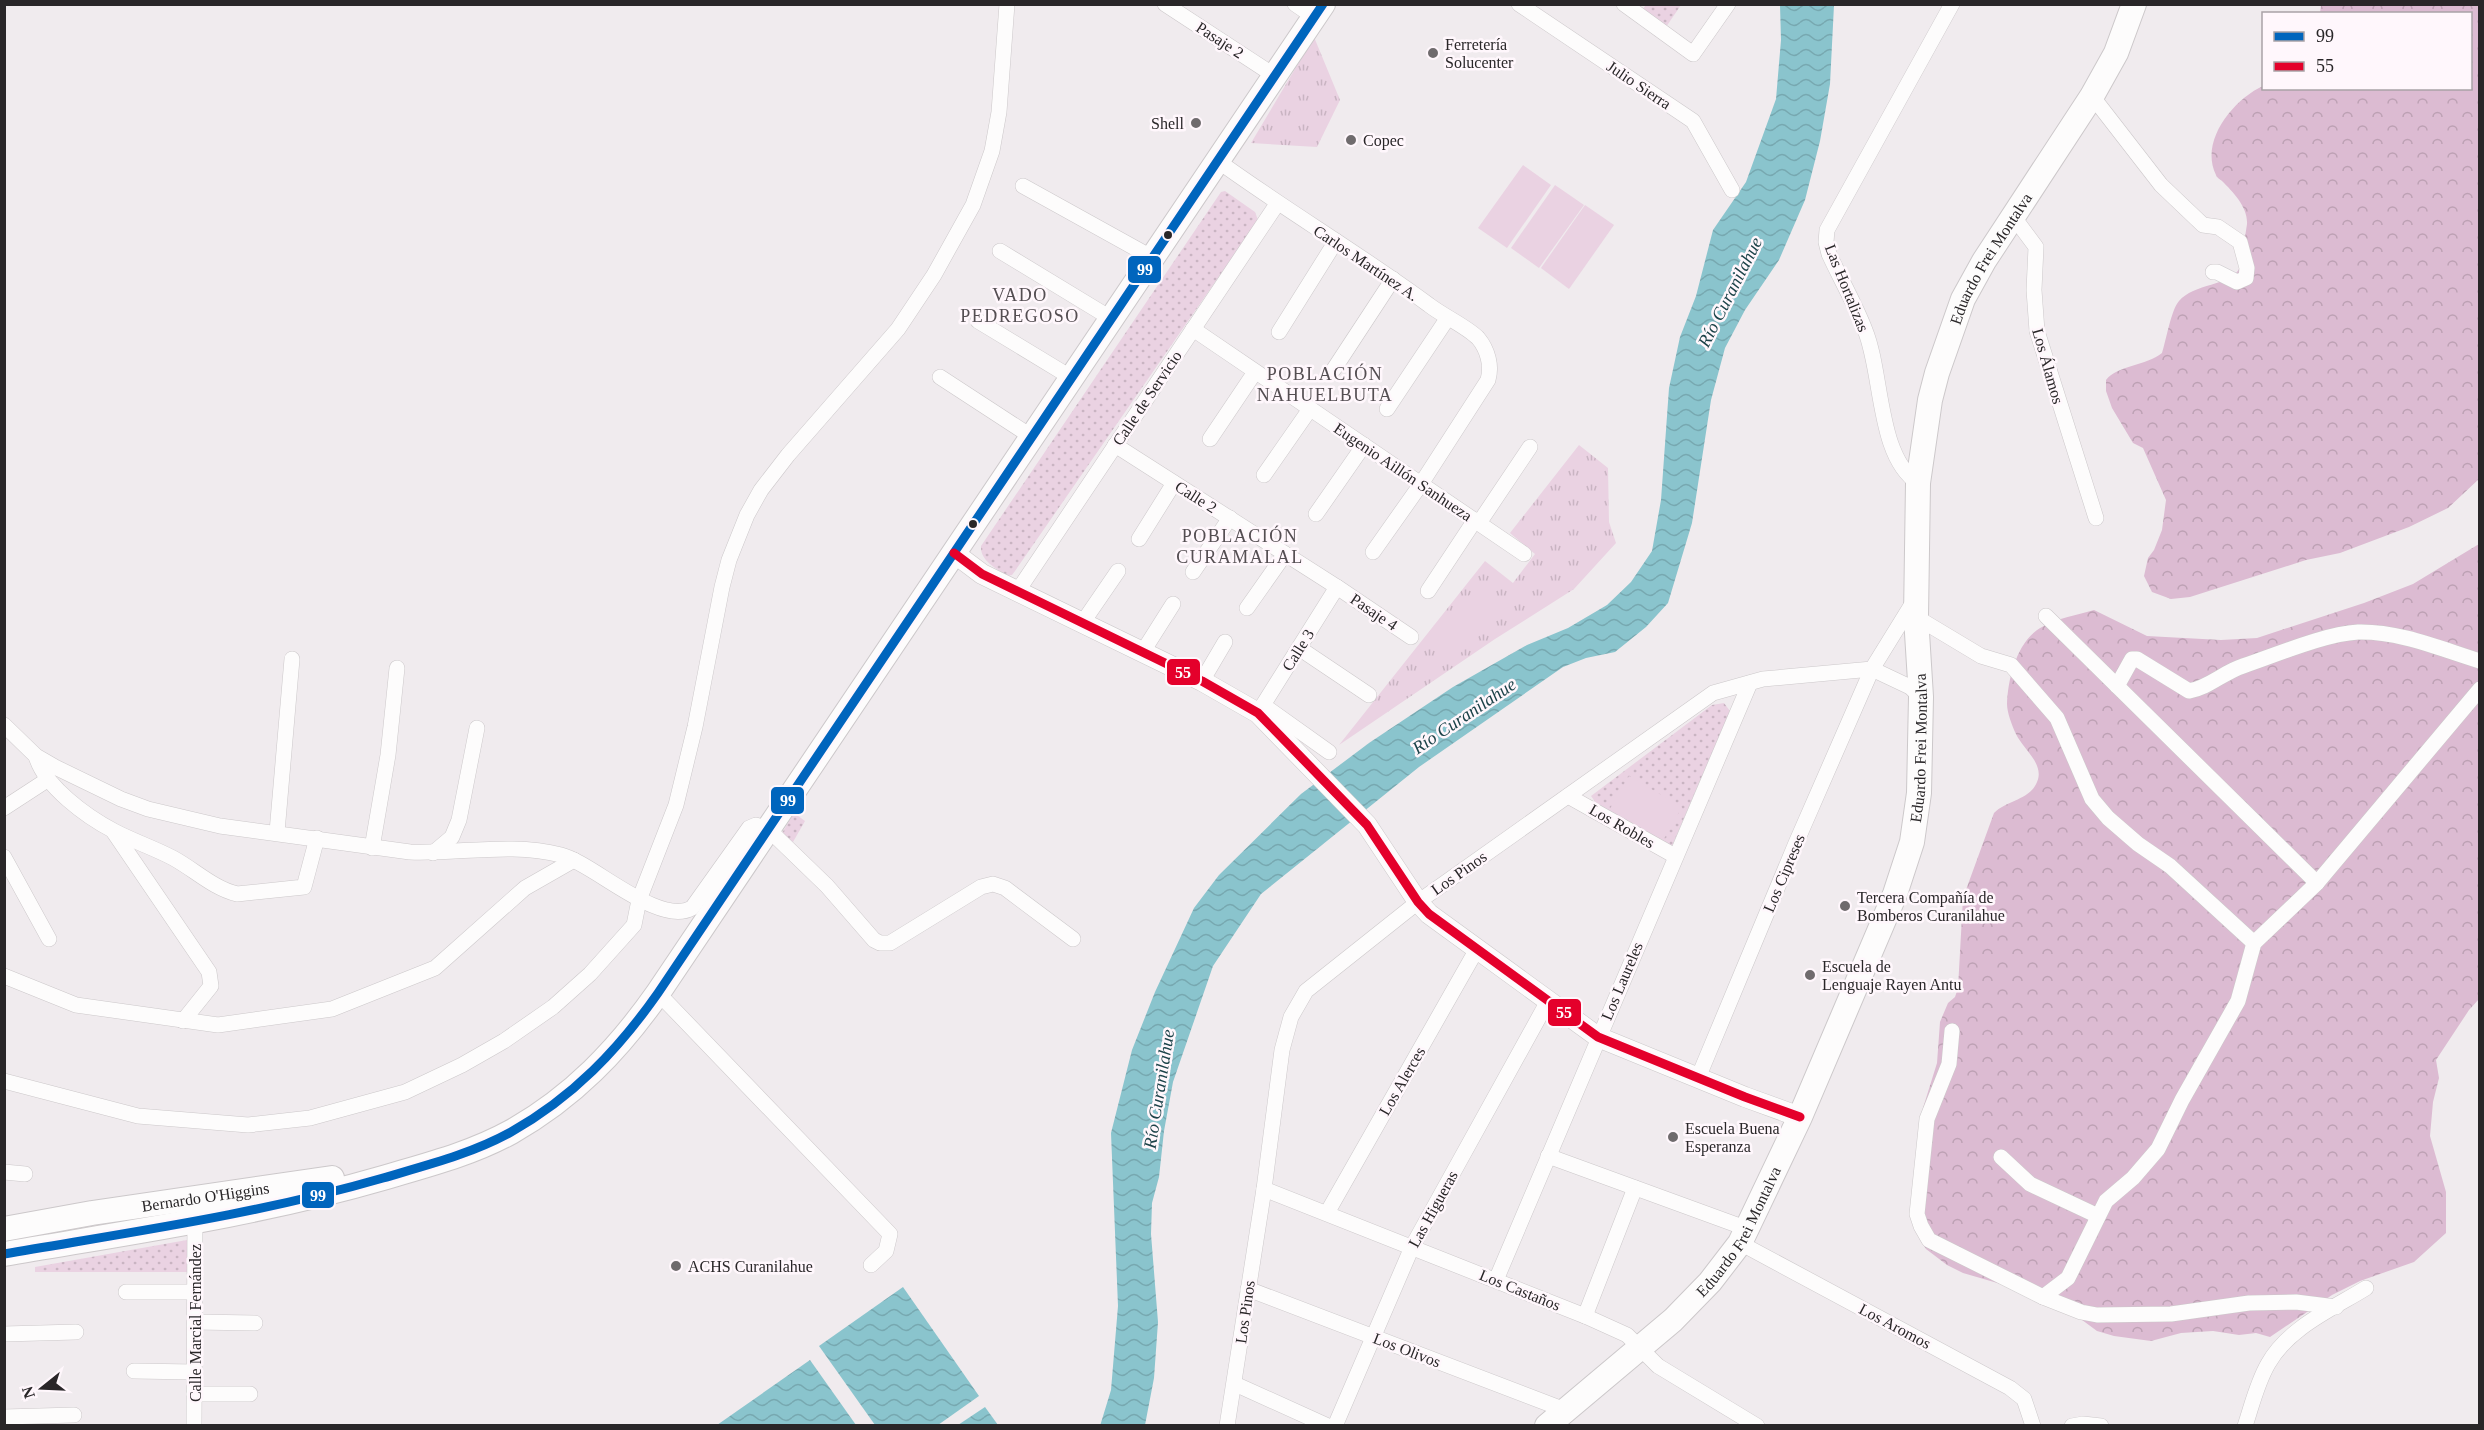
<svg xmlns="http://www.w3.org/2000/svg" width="2484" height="1430" font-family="Georgia,serif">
<defs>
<pattern id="grass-tufts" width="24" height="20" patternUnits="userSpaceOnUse" patternTransform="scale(1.5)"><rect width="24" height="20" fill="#ead2e2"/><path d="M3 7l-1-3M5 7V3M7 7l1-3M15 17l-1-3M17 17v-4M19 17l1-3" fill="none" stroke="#c9b4c2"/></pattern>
<pattern id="forest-crowns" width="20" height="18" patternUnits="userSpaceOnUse" patternTransform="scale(1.5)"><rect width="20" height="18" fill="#dcbbd2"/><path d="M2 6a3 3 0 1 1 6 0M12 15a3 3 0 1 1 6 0" fill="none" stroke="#bda1b4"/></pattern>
<pattern id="park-dots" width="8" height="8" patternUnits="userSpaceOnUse" patternTransform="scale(1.5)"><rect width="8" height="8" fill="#ead2e2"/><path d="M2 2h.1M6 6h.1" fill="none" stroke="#c9b4c2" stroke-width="1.8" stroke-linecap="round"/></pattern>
<pattern id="water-waves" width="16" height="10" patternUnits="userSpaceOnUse" patternTransform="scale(1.5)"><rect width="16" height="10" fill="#8ac4cd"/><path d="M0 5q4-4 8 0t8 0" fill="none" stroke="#77a8b0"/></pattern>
</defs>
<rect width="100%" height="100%" fill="#f0ebee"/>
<g fill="url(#grass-tufts)">
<polygon points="1314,37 1340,100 1317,147 1251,143"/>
<polygon points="1579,445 1608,468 1609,522 1616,543 1574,589 1495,639 1339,745 1485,561 1513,583 1535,554 1510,533"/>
</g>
<g fill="url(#forest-crowns)">
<path d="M2321,5H2479V479L2448,508L2409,527L2340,553L2306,560L2190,597L2171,599L2152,592L2144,576L2148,558L2154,550L2162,530L2166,500L2143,448L2133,443L2112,408L2106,391V380C2118,365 2146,366 2162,353C2166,341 2171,310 2179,301C2193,284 2231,285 2239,269C2241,264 2246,231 2247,224C2248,207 2233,192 2222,181C2221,180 2216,177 2216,175C2199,141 2234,99 2263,86L2264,88H2470V14L2320,13Z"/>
<path d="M2479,544V999L2469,1010L2436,1060L2439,1078L2433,1102L2430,1136L2446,1192V1233L2414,1262L2360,1281L2332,1295L2270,1337L2256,1333L2239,1335L2213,1331L2181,1333L2151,1341L2114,1336L2097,1331L2074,1314L2018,1289L1963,1273L1947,1265L1926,1249L1920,1240L1913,1212L1923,1108L1937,1063L1940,1022L1948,1003L1955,997L1958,988L1963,898L1994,813C2007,800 2030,800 2037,782C2045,764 2023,749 2016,734C2012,726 2007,712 2007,704C2008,678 2017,640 2042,627C2057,618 2078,615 2094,610L2147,636L2221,640L2257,638L2364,603L2413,584Z"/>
</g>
<g fill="url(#park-dots)">
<polygon points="1646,5 1681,5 1666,27 1642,10"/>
<path d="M1225,191L1255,212L1258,220L1015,571L1012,575L1007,576C996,568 980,561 981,546L1221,192Z"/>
<polygon points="1724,703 1730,711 1672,846 1599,807 1591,796 1712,705"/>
<polygon points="794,813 805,821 793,842 782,833"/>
<polygon points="187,1240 192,1248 192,1272 35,1272 35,1267"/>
</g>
<g fill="#ead2e2">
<polygon points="1523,165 1551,185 1507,248 1478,228"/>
<polygon points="1555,185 1584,205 1539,268 1511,248"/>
<polygon points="1585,205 1614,225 1569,289 1541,268"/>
<polygon points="1476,589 1501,616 1454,659 1429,632"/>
<polygon points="1629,776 1682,807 1661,844 1608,812"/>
</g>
<g fill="url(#water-waves)">
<polygon points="1780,5 1834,5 1830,84 1820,141 1805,200 1779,260 1745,310 1725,348 1711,400 1692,523 1668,603 1646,627 1615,652 1586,658 1563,667 1419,767 1261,894 1213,966 1173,1082 1164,1131 1159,1177 1152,1203 1151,1234 1158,1322 1154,1378 1145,1425 1100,1426 1111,1390 1118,1306 1111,1133 1132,1050 1155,992 1194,908 1219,875 1301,794 1369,743 1453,687 1527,645 1568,628 1607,605 1631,582 1652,551 1661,500 1669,388 1680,337 1696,296 1713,230 1746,182 1776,99 1781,40"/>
<polygon points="903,1287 979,1396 938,1425 875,1425 819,1346"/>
<polygon points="810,1360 856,1425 717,1425"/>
<polygon points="985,1407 998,1425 958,1425"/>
</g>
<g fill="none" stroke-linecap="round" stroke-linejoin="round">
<g stroke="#ccc8ca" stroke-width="16">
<g id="minor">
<polyline points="1165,4 1275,76"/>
<polyline points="1295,4 1314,17"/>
<polyline points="1519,4 1693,121 1732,190"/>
<polyline points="1624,4 1693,54 1728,4"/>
<polyline points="2092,96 2161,185 2203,225 2218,227 2240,242 2247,268 2246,278 2237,282 2217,272 2213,272"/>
<path d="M1218,161C1287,211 1360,254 1429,305C1443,316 1466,326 1478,338C1488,350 1492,366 1488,380L1421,484L1373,552"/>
<polyline points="1023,186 1153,258"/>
<polyline points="2013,216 2036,247 2034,290 2037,331 2096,518"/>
<polyline points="1000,251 1112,319"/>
<polyline points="978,321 1072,378"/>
<polyline points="1193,329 1524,554"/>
<polyline points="1279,332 1336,241"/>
<polyline points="1334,369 1393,279"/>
<polyline points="940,377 1032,437"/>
<polyline points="1387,409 1447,319"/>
<polyline points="1210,439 1255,372"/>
<polyline points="1115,445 1337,587 1411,637"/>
<polyline points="1264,475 1310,409"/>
<path d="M1918,483C1877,456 1883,374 1865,330C1855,304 1841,280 1829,254L1826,242L1827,230L1952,4"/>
<polyline points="1316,514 1364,445"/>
<polyline points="1479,523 1530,447"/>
<polyline points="1139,539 1174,483"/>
<polyline points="1193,572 1230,518"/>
<polyline points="1428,591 1475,520"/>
<polyline points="1017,592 1277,204"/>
<polyline points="1247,608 1285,554"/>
<polyline points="2046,616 2317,883"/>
<polyline points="1916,617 1981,656 2011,665 2057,718 2092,799 2108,818 2138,844 2170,866 2254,943"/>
<polyline points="1083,622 1118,571"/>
<polyline points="1299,648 1369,695"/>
<polyline points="1142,653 1173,604"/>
<polyline points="1872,669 1910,687 1921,697"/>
<polyline points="1202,681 1225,642"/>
<path d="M2117,686L2132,659H2137L2189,691C2208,688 2224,672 2243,666C2276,655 2324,634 2358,632C2399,631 2441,649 2480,661"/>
<polyline points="1263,705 1329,752"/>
<polyline points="1258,713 1337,587"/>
<path d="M4,725L36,756L55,767L121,799L148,809L220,826L410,852C459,854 512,842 561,855C593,863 659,927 692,908L749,828L756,825L768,829L827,886L874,940L880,943H890L981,887L993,884L1005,888L1073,939"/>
<path d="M36,756C44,786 87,817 114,831C133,841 154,848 173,858C195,870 213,888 237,894L304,887L317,838"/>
<polyline points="1568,796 1675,856"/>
<polyline points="4,808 47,780"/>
<polyline points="113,831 209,972 211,986 183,1021"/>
<polyline points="277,832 292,659"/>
<polyline points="372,848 388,755 397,668"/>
<polyline points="433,853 452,837 459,820 477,728"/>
<polyline points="4,857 49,939"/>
<polyline points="4,976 76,1005 218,1025 332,1009 435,968 525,888 574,860"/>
<polyline points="658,993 890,1234 886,1251 871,1265"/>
<polyline points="1952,1031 1949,1064 1927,1119 1917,1214 1921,1226 1929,1240 2043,1297 2081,1312 2097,1315 2171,1314 2249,1303 2296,1302 2336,1307"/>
<polyline points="1698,1078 1796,843 1872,669 1914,601"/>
<polyline points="4,1081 138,1116 248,1125 310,1118 405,1092 462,1065 504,1041 553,1007 590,974 634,925 639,900 676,805 695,727 722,587 729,560 747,515 761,490 788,455 898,329 934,275 973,205 992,151 999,112 1007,4"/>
<polyline points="1548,1156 1748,1229"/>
<polyline points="2001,1157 2030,1184 2098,1216"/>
<polyline points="4,1172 25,1174"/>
<polyline points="1264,1189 1585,1316 1627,1335 1658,1366 1757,1426"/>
<polyline points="1327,1213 1477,949"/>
<polyline points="1740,1243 2010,1388 2024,1399 2033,1426"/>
<polyline points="1496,1280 1750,683"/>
<polyline points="1248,1289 1565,1410"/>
<polyline points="126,1292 195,1292"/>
<polyline points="2043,1297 2068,1278 2106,1201 2133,1178 2158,1149 2182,1100 2238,1001 2254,943 2317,883 2480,689"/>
<polyline points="1585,1316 1635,1188"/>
<polyline points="195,1322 255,1323"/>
<polyline points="4,1334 76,1332"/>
<polyline points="134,1371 194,1372"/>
<polyline points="1235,1384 1328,1426"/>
<polyline points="194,1394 250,1394"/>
<polyline points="4,1417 74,1415"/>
<polyline points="194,1426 195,1213"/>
<polyline points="1227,1426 1264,1189 1282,1050 1291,1017 1306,991 1418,902 1713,693 1763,679 1872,669"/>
<polyline points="1335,1426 1412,1247 1548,1001"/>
<polyline points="2072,1426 2083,1424 2101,1426"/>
<path d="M2245,1426C2252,1405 2257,1383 2268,1364C2288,1328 2332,1309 2366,1288"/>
</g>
</g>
<g stroke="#ccc8ca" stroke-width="21">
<polyline id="tertiary" points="954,553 982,574 1202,681 1258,713 1367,825 1418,902 1429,914 1598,1037 1745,1097 1800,1117"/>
</g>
<g stroke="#ccc8ca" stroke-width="26">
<g id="primary">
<path id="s1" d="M4,1229L92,1213L332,1178"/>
<path d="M4,1254C131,1232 259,1214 383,1178C427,1165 471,1154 511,1132C573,1097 618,1050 658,993L1323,4"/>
<path id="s2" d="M1547,1426L1673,1320L1710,1282L1740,1243L1800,1117L1895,894L1912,842L1919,793L1921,697L1916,617L1918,483L1930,400L1937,373L1963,299L1984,261L2092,96L2116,53L2134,4"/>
</g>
</g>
<use href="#minor" stroke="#fdfcfc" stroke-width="15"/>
<use href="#tertiary" stroke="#fdfcfc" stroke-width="20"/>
<use href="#primary" stroke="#fdfcfc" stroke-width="24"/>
<g stroke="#fff7fc" stroke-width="14">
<path id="bus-1" d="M4,1254C131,1232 259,1214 383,1178C427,1165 471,1154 511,1132C573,1097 618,1050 658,993L1323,4"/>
</g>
<g stroke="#fff7fc" stroke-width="14">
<polyline id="bus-2" points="954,553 982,574 1202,681 1258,713 1367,825 1418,902 1429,914 1598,1037 1745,1097 1800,1117"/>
</g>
<use href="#bus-1" stroke="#0065bd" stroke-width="9"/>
<use href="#bus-2" stroke="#e4002b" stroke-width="9"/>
</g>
<g fill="#6f6b6d" stroke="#fff7fc" stroke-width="2">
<circle cx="1433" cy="53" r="6"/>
<circle cx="1196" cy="123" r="6"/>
<circle cx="1351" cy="140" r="6"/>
<circle cx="1845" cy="906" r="6"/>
<circle cx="1810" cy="975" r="6"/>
<circle cx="1673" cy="1137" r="6"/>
<circle cx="676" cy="1266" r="6"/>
</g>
<g fill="#292628" stroke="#fff7fc" stroke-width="2">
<circle cx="1168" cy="235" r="5"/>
<circle cx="973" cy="524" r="5"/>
</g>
<g text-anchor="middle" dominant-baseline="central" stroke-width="5" stroke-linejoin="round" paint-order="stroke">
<g font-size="16" fill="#292628" stroke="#fff7fc">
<text transform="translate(1220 40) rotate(33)">Pasaje 2</text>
<text transform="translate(1639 85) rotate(34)">Julio Sierra</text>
<text stroke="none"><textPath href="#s2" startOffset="1302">Eduardo Frei Montalva</textPath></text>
<text transform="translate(1366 263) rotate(34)">Carlos Martínez A.</text>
<text transform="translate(1847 288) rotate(68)">Las Hortalizas</text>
<text transform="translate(2048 366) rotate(74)">Los Álamos</text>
<text transform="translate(1147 398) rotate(-56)">Calle de Servicio</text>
<text transform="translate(1403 472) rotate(34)">Eugenio Aillón Sanhueza</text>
<text transform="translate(1196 497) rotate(32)">Calle 2</text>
<text transform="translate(1374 612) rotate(34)">Pasaje 4</text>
<text transform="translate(1298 650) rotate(-58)">Calle 3</text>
<text stroke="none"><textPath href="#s2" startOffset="798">Eduardo Frei Montalva</textPath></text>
<text transform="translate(1622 826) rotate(30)">Los Robles</text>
<text transform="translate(1459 873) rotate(-35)">Los Pinos</text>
<text transform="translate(1784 873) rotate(-67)">Los Cipreses</text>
<text transform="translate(1622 981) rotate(-67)">Los Laureles</text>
<text transform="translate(1402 1081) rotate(-60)">Los Alerces</text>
<text stroke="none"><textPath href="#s1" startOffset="204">Bernardo O'Higgins</textPath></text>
<text transform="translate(1433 1209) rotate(-61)">Las Higueras</text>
<text stroke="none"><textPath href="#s2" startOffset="276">Eduardo Frei Montalva</textPath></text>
<text transform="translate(1520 1290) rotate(22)">Los Castaños</text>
<text transform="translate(1245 1312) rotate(-82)">Los Pinos</text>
<text transform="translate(195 1323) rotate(-90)">Calle Marcial Fernández</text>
<text transform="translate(1895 1326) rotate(28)">Los Aromos</text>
<text transform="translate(1407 1350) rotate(21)">Los Olivos</text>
</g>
<g font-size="16" fill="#292628" stroke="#fff7fc" text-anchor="start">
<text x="1445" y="44">Ferretería<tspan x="1445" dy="18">Solucenter</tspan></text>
<text x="1184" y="123" text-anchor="end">Shell</text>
<text x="1363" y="140">Copec</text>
<text x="1857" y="897">Tercera Compañía de<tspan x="1857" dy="18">Bomberos Curanilahue</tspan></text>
<text x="1822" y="966">Escuela de<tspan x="1822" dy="18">Lenguaje Rayen Antu</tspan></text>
<text x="1685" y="1128">Escuela Buena<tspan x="1685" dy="18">Esperanza</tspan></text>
<text x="688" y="1266">ACHS Curanilahue</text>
</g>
<g font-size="18" font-style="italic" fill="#1c4349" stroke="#fff7fc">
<text transform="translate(1730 292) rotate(-63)">Río Curanilahue</text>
<text transform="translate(1464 716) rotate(-34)">Río Curanilahue</text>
<text transform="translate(1159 1089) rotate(-81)">Río Curanilahue</text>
</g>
<g font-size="18" letter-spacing="1.5" fill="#544e52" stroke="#fff7fc">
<text x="1020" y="295">VADO<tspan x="1020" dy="21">PEDREGOSO</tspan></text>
<text x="1325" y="374">POBLACIÓN<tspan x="1325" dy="21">NAHUELBUTA</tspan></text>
<text x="1240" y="536">POBLACIÓN<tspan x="1240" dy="21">CURAMALAL</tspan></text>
</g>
</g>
<g stroke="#fff7fc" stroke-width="2">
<rect x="1127" y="255" width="35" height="29" rx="6" fill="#0065bd"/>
<rect x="1166" y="658" width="35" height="28" rx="6" fill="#e4002b"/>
<rect x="770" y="786" width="35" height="29" rx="6" fill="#0065bd"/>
<rect x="1547" y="998" width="35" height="29" rx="6" fill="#e4002b"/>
<rect x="301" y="1181" width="34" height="28" rx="6" fill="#0065bd"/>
</g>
<g font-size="16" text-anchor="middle" font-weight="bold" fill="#fff">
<text x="1145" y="275">99</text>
<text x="1183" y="678">55</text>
<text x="788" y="806">99</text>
<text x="1564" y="1018">55</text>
<text x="318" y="1201">99</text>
</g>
<rect width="2484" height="1430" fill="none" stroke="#292628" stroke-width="12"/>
<rect x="2262" y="12" width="210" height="78" fill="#fff7fc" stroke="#a9a3a7" stroke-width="1.5"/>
<rect x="2274" y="32" width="30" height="9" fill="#0065bd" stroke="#a9a3a7" stroke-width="1.5"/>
<text x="2316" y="42" font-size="18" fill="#292628">99</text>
<rect x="2274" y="62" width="30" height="9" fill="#e4002b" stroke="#a9a3a7" stroke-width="1.5"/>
<text x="2316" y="72" font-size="18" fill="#292628">55</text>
<g transform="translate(42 1388) rotate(252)" stroke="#fff7fc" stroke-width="4.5" paint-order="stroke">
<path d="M0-4.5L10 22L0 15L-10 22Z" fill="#292628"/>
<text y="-9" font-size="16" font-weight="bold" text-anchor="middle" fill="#292628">N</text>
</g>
</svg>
